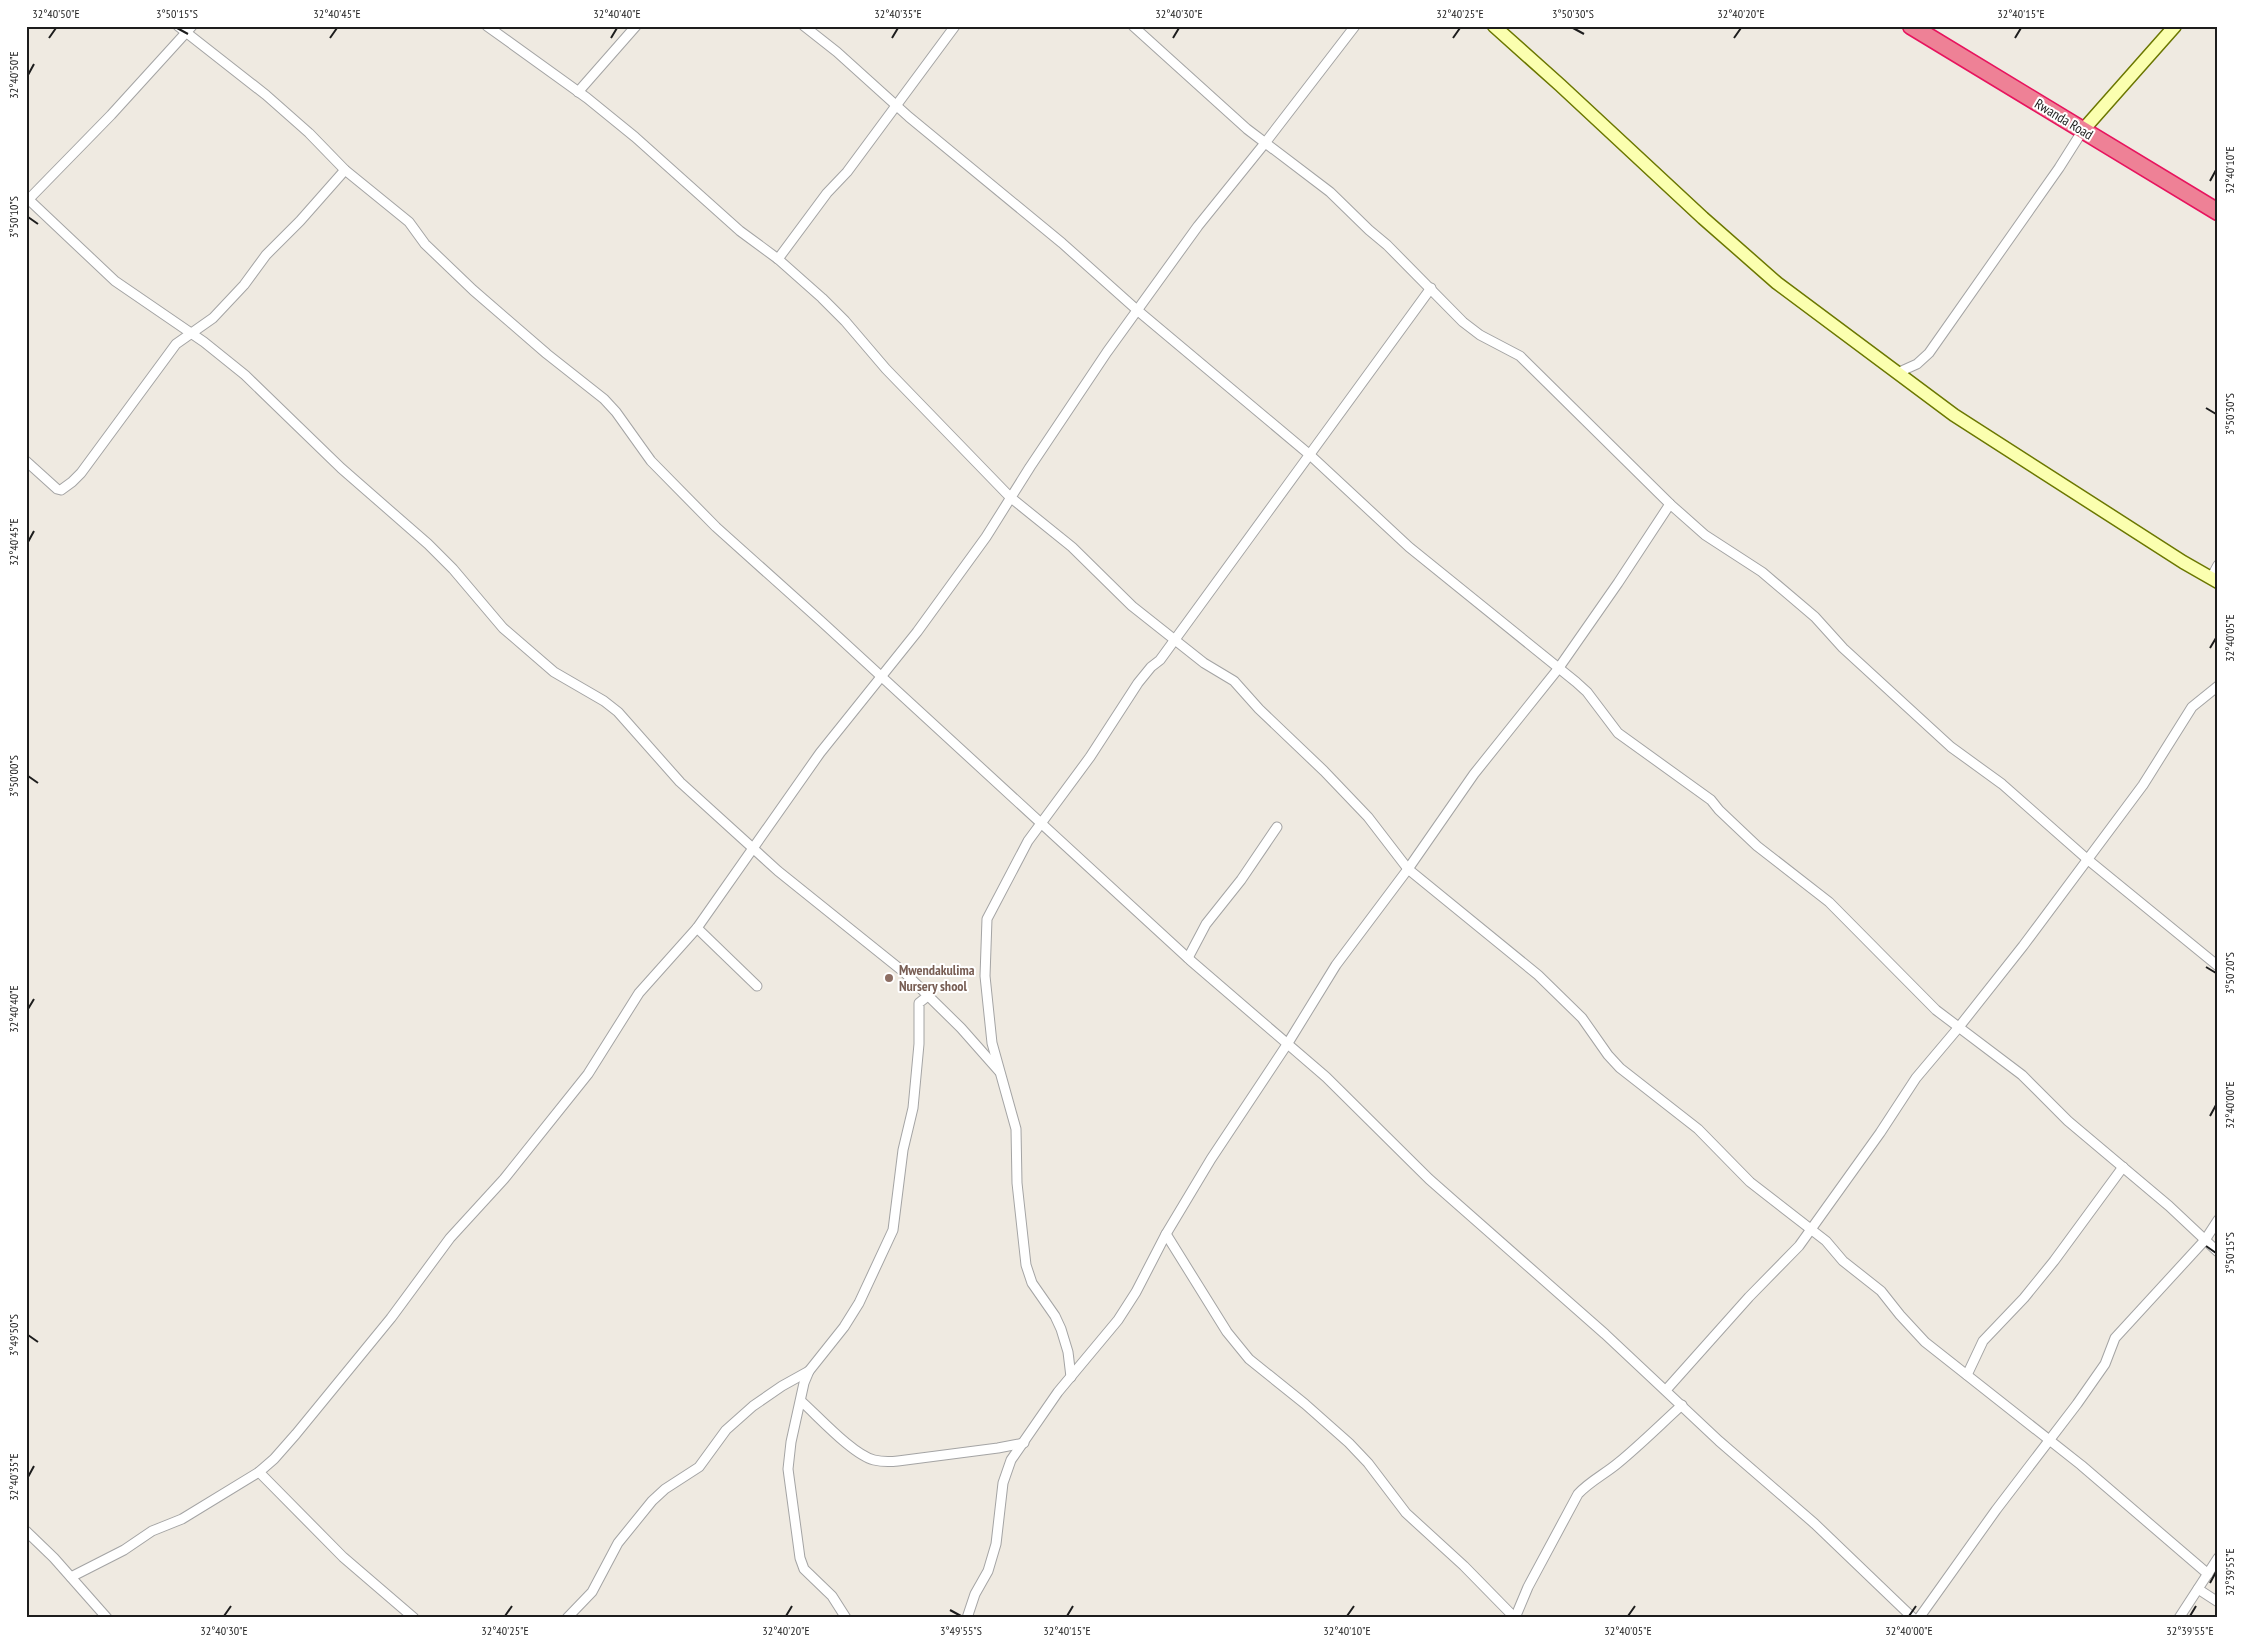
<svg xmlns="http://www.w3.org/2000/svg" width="2244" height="1644" font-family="'PT Sans Narrow',sans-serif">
<rect width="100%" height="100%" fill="#efeae1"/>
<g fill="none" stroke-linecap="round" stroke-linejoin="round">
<g stroke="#a4a4a4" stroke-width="11">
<g id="street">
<polyline points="178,26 266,95 309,133 345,170 409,222 425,244 473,290 547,354 604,399 616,412 651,461 716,527 822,622 1190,960 1326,1077 1429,1179 1605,1334 1719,1441 1815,1524 1913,1618"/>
<polyline points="487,26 587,98 635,137 740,231 778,259 822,298 845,321 886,369 1010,497 1072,547 1132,606 1204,663 1234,681 1259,709 1324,771 1368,817 1408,869 1538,975 1582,1018 1608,1055 1620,1068 1698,1129 1750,1182 1826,1241 1843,1261 1881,1291 1900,1315 1925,1342 2081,1465 2208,1574"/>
<polyline points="804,26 837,52 909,117 1062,243 1137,310 1310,455 1409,547 1576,682 1587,692 1618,733 1711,800 1719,810 1757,846 1829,902 1936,1010 2022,1075 2068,1121 2169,1206 2218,1252"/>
<polyline points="1133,26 1247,129 1330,192 1369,230 1387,245 1463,322 1480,335 1520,356 1670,504 1705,535 1762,572 1815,617 1843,648 1951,747 2002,784 2087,859 2218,966"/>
<polyline points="578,92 636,26"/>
<polyline points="26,197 115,281 204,342 245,375 341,468 428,544 453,569 503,628 554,672 604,701 618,712 680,782 778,871 905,973 961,1028 999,1071"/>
<polyline points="26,202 111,115 192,26"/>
<polyline points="778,259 827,193 847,172 955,26"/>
<polyline points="1897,373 1917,364 1929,353 2059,168 2083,130"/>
<polyline points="26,461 57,489 61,490 72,482 81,473 176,344 213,318 244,285 266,255 300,221 345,170"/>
<polyline points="2211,578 2218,565"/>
<polyline points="697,928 757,986"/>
<polyline points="1188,958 1206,924 1241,880 1277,827"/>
<polyline points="1166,1234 1227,1332 1249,1359 1305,1404 1349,1443 1368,1463 1406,1513 1464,1566 1515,1618"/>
<polyline points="1967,1375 1983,1341 2024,1298 2054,1261 2123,1167"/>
<polyline points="1071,1377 1068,1352 1061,1329 1055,1316 1032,1283 1026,1265 1017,1183 1016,1129 992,1043 985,976 987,919 1028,841 1090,757 1138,683 1151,667 1160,660 1431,288"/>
<polyline points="1666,1390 1749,1297 1799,1246 1880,1133 1916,1078 1959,1027 2023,946 2143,785 2192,707 2218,686"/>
<path d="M801,1401C818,1416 853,1455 874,1460C882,1462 889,1462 898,1461L998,1448L1024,1443"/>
<polyline points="259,1472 343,1557 414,1618"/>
<polyline points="26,1531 54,1558 107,1618"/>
<polyline points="71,1577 124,1550 152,1531 182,1519 259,1472 274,1459 296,1434 391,1318 450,1238 504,1179 588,1074 639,993 697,928 820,753 917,632 986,537 1030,467 1107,352 1198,226 1265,143 1355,26"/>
<polyline points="2198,1589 2218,1602"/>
<polyline points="567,1618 592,1592 618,1543 652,1501 665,1489 699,1467 726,1430 753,1406 782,1386 809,1371"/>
<polyline points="846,1618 832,1596 804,1569 800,1558 788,1469 791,1442 804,1383 809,1371 844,1327 859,1303 893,1230 903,1150 913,1108 919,1044 919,1003 929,995"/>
<polyline points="967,1618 975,1594 988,1571 996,1544 1003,1483 1011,1460 1058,1392 1118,1320 1136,1292 1166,1234 1211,1159 1288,1043 1336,965 1408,869 1474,774 1558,669 1618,583 1670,504"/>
<path d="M1515,1618L1528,1587L1578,1494C1590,1481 1605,1474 1618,1463C1640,1445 1661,1424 1682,1405"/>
<polyline points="1919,1618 1996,1510 2077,1404 2105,1364 2115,1338 2205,1240 2218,1220"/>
<polyline points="2179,1618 2218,1558"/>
</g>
</g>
<g stroke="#6b7700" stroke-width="15">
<g id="secondary">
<polyline points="1494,26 1560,85 1703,218 1777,283 1954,415 2183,562 2218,582"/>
<polyline points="2083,130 2175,26"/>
</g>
</g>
<g stroke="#e7145e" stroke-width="19">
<polyline id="highway" points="1911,26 2218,212"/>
</g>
<use href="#street" stroke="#fff" stroke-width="9"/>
<use href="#secondary" stroke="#fbffaf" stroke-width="12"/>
<use href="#highway" stroke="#ee8196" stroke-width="16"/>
</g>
<path fill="none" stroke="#1d1d1d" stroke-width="2" d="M177,28L188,34M1573,28L1584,34M49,38L56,28M330,38L337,28M611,38L617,28M892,38L898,28M1173,38L1179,28M1453,38L1460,28M1734,38L1741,28M2015,38L2021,28M28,75L34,64M2210,181L2216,170M28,217L38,224M2206,408L2216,414M28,542L34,531M2210,648L2216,638M28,776L38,783M2206,967L2216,973M28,1009L34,999M2210,1116L2216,1105M2206,1246L2216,1253M28,1335L38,1342M28,1477L34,1466M2210,1583L2216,1572M950,1610L961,1616M224,1616L231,1606M505,1616L512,1606M786,1616L792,1606M1067,1616L1073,1606M1347,1616L1354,1606M1628,1616L1635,1606M1909,1616L1916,1606M2190,1616L2196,1606"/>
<circle fill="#8d6e63" stroke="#fff" stroke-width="2" cx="889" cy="978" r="5"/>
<g text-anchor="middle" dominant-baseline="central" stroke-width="4" stroke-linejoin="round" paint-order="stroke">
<g font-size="14" fill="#1d1d1d" stroke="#fff">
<text transform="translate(2064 119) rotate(31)">Rwanda Road</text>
</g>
<g font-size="14" font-weight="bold" fill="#785e54" stroke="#fff" text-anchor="start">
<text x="899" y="970">Mwendakulima<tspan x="899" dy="16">Nursery shool</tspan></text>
</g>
</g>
<rect width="2244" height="1644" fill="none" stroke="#ffffff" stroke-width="55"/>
<rect x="28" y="28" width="2188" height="1588" fill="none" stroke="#1d1d1d" stroke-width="2"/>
<g font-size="12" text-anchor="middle" fill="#1d1d1d">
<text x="56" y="18">32°40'50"E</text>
<text x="177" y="18">3°50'15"S</text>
<text x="337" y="18">32°40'45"E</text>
<text x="617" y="18">32°40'40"E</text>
<text x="898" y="18">32°40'35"E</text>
<text x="1179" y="18">32°40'30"E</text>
<text x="1460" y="18">32°40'25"E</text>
<text x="1573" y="18">3°50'30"S</text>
<text x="1741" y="18">32°40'20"E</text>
<text x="2021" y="18">32°40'15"E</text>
<text transform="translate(14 75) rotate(-90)" y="4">32°40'50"E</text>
<text transform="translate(2230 170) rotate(-90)" y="4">32°40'10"E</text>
<text transform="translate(14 217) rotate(-90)" y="4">3°50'10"S</text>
<text transform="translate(2230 414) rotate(-90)" y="4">3°50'30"S</text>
<text transform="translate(14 542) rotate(-90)" y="4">32°40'45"E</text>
<text transform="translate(2230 638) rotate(-90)" y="4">32°40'05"E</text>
<text transform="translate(14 776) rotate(-90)" y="4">3°50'00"S</text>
<text transform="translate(2230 973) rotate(-90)" y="4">3°50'20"S</text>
<text transform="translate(14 1009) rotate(-90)" y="4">32°40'40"E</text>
<text transform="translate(2230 1105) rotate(-90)" y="4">32°40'00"E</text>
<text transform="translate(2230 1253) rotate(-90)" y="4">3°50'15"S</text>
<text transform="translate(14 1335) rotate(-90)" y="4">3°49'50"S</text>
<text transform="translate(14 1477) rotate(-90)" y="4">32°40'35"E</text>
<text transform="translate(2230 1572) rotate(-90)" y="4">32°39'55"E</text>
<text x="224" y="1635">32°40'30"E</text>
<text x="505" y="1635">32°40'25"E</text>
<text x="786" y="1635">32°40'20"E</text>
<text x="961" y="1635">3°49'55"S</text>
<text x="1067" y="1635">32°40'15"E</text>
<text x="1347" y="1635">32°40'10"E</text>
<text x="1628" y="1635">32°40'05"E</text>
<text x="1909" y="1635">32°40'00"E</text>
<text x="2190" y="1635">32°39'55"E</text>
</g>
</svg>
